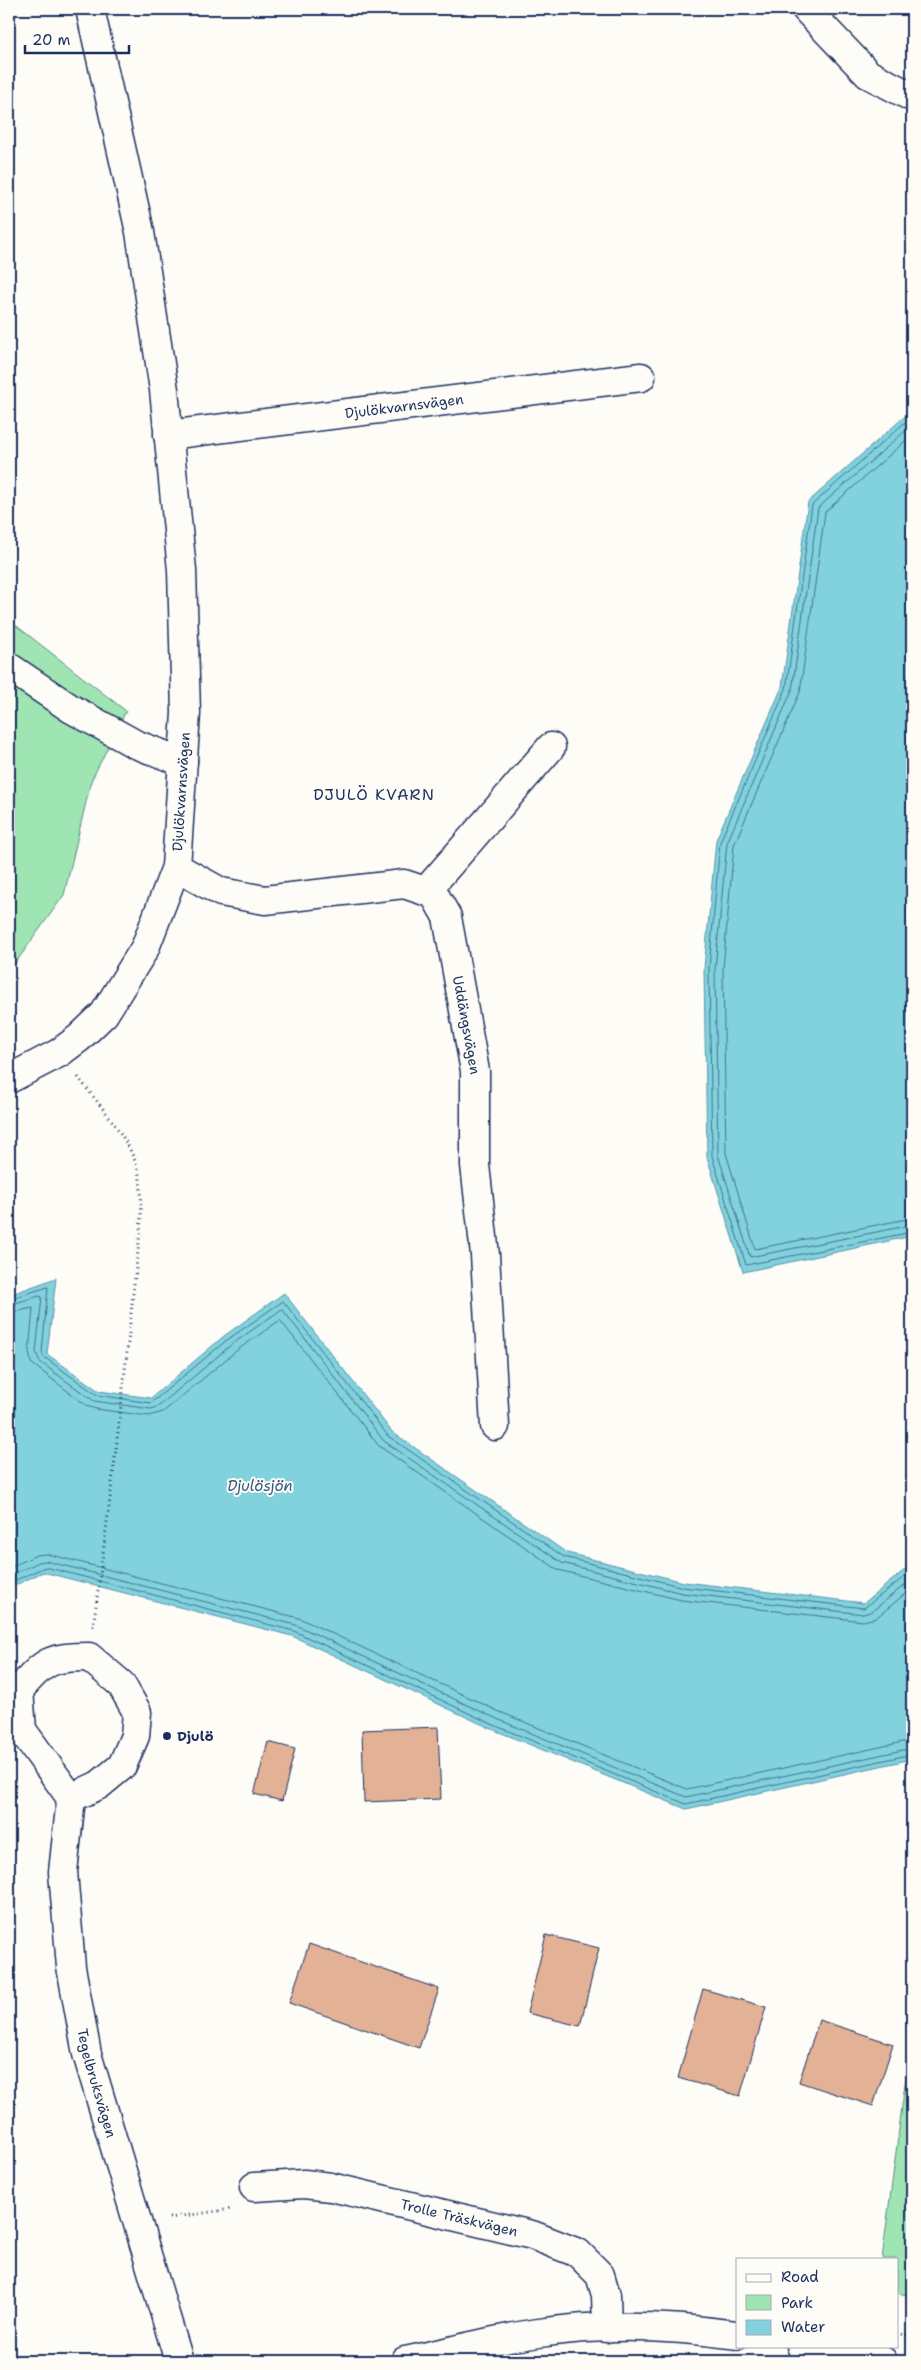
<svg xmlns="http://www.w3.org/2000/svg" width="921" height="2370" font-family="'Shantell Sans',sans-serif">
<rect width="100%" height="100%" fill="#fdfcf7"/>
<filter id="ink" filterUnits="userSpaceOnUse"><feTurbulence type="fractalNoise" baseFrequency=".02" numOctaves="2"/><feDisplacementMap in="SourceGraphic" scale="10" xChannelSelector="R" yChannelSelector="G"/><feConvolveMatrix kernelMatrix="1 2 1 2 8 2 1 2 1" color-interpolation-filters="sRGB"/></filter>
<g filter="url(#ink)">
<g fill="#9ee5b3" stroke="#5c8a88">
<polygon points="9,620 126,711 91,781 64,895 9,972"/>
<polygon points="912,2030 912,2296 897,2293 897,2259 882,2259"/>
</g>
<g fill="#81d2dd" stroke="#5891aa">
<polygon points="912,410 912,1236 743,1272 707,1157 704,969 716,840 782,687 808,502"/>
<polygon points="56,1278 47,1354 99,1391 151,1398 224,1336 284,1293 392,1432 567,1553 684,1582 864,1603 912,1564 912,1759 686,1809 492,1729 292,1636 43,1572 9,1588 9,1295"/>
</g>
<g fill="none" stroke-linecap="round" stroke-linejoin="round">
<g stroke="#447091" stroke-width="1">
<polyline points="912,416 812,505 786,689 720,842 709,969 712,1156 746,1265 912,1232"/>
<polyline points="912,425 818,508 792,690 727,843 715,969 718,1155 750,1257 912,1225"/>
<polyline points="912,435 825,512 800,692 734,845 723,969 726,1153 755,1249 912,1218"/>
<polyline points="9,1299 48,1287 42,1353 44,1357 97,1395 151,1403 227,1340 283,1301 388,1436 564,1557 683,1587 864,1608 912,1571"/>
<polyline points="9,1305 39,1296 42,1297 36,1352 40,1362 94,1401 151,1409 159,1406 231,1345 282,1309 384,1441 562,1563 682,1593 863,1614 871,1612 912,1579"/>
<polyline points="9,1313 33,1308 29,1352 31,1363 87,1406 96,1409 149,1416 163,1412 236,1351 280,1320 379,1446 558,1570 681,1600 863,1621 876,1618 912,1588"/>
<polyline points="9,1568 36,1555 47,1554 299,1618 500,1712 687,1789 912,1740"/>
<polyline points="9,1576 39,1562 46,1561 296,1625 497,1719 686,1797 912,1748"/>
<polyline points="9,1583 45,1567 294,1631 494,1725 686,1804 912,1754"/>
</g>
</g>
<g fill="#e3b195" stroke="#1b2f5e">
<polygon points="438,1727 441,1799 364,1802 362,1730"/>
<polygon points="268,1742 295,1749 282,1801 254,1794"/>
<polygon points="546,1935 599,1948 580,2026 527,2013"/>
<polygon points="309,1944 439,1989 419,2048 289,2003"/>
<polygon points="703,1989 766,2007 740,2096 678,2078"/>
<polygon points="819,2020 893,2044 873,2106 799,2082"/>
</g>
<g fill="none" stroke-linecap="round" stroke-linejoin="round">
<g stroke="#1b2f5e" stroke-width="31">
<g id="minor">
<polyline points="806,9 868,74 912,97"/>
<path id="s1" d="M168,435L641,377"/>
<polyline points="9,667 70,708 135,744 183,762"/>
<path id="s2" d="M176,867L221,892L265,900L404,884L434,894L447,917L475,1071V1165L485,1255L495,1426"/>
<polyline points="426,891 551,747"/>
<path id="s3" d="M9,1079L59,1053L79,1038L104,1014L145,948L176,867L186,713L182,570L164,390L140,232L90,9"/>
<path id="s4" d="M71,1798L99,1785L122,1766L135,1736L137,1712L121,1684L89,1657C49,1657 45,1661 19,1690L22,1730L71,1798L63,1872L71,1967L87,2054L179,2361"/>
<path id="s5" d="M254,2187L304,2184L331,2187L532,2235L578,2253L600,2275L606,2295L607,2328"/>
<polyline points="801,2346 883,2361"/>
<path d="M405,2361C449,2352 494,2339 539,2333C604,2323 673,2326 737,2335"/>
</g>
</g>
<g stroke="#1b2f5e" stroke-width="3" stroke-dasharray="1 4" stroke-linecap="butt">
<path d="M78,1077C101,1108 134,1141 140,1180C145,1215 135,1268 132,1304C121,1412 108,1520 93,1627"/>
<polyline points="169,2218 232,2209"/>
<polyline points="901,2334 912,2336"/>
</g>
<use href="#minor" stroke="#fdfcf7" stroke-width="28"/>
</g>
</g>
<circle fill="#1b2f5e" stroke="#fdfcf7" stroke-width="2" cx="167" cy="1736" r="5"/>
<g text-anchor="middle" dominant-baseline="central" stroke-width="4" stroke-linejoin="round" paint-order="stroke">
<g font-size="14" fill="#1b2f5e" stroke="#fdfcf7">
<text stroke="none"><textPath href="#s1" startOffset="238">Djulökvarnsvägen</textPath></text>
<text stroke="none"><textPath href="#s3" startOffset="356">Djulökvarnsvägen</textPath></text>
<text stroke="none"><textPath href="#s2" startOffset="404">Uddängsvägen</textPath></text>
<text stroke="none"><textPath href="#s4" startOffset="686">Tegelbruksvägen</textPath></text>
<text stroke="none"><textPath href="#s5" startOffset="209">Trolle Träskvägen</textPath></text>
</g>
<g font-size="14" font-weight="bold" fill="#1b2f5e" stroke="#fdfcf7" text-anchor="start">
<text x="177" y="1736">Djulö</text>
</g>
<g font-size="15" font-style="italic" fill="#34587e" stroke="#fdfcf7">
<text x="260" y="1486">Djulösjön</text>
</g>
<g font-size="16" letter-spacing="1" fill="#1b2f5e" stroke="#fdfcf7">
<text x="374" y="794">DJULÖ KVARN</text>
</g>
</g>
<rect width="921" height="2370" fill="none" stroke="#fdfcf7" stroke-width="30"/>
<rect x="15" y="15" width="891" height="2340" fill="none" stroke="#1b2f5e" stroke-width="2" filter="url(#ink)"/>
<rect x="736" y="2258" width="162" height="90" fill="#fdfcf7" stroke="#a3aaba"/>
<rect x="746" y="2274" width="25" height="8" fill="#fdfcf7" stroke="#a3aaba"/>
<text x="781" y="2282" font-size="15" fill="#1b2f5e">Road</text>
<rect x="746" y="2295" width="25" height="15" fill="#9ee5b3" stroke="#a3aaba"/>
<text x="781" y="2308" font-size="15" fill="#1b2f5e">Park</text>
<rect x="746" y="2320" width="25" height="15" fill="#81d2dd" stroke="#a3aaba"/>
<text x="781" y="2332" font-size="15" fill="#1b2f5e">Water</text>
<path d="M25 45v8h104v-8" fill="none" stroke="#1b2f5e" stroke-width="2.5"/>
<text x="32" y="45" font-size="15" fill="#1b2f5e" stroke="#fdfcf7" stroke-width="4" paint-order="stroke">20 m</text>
</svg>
